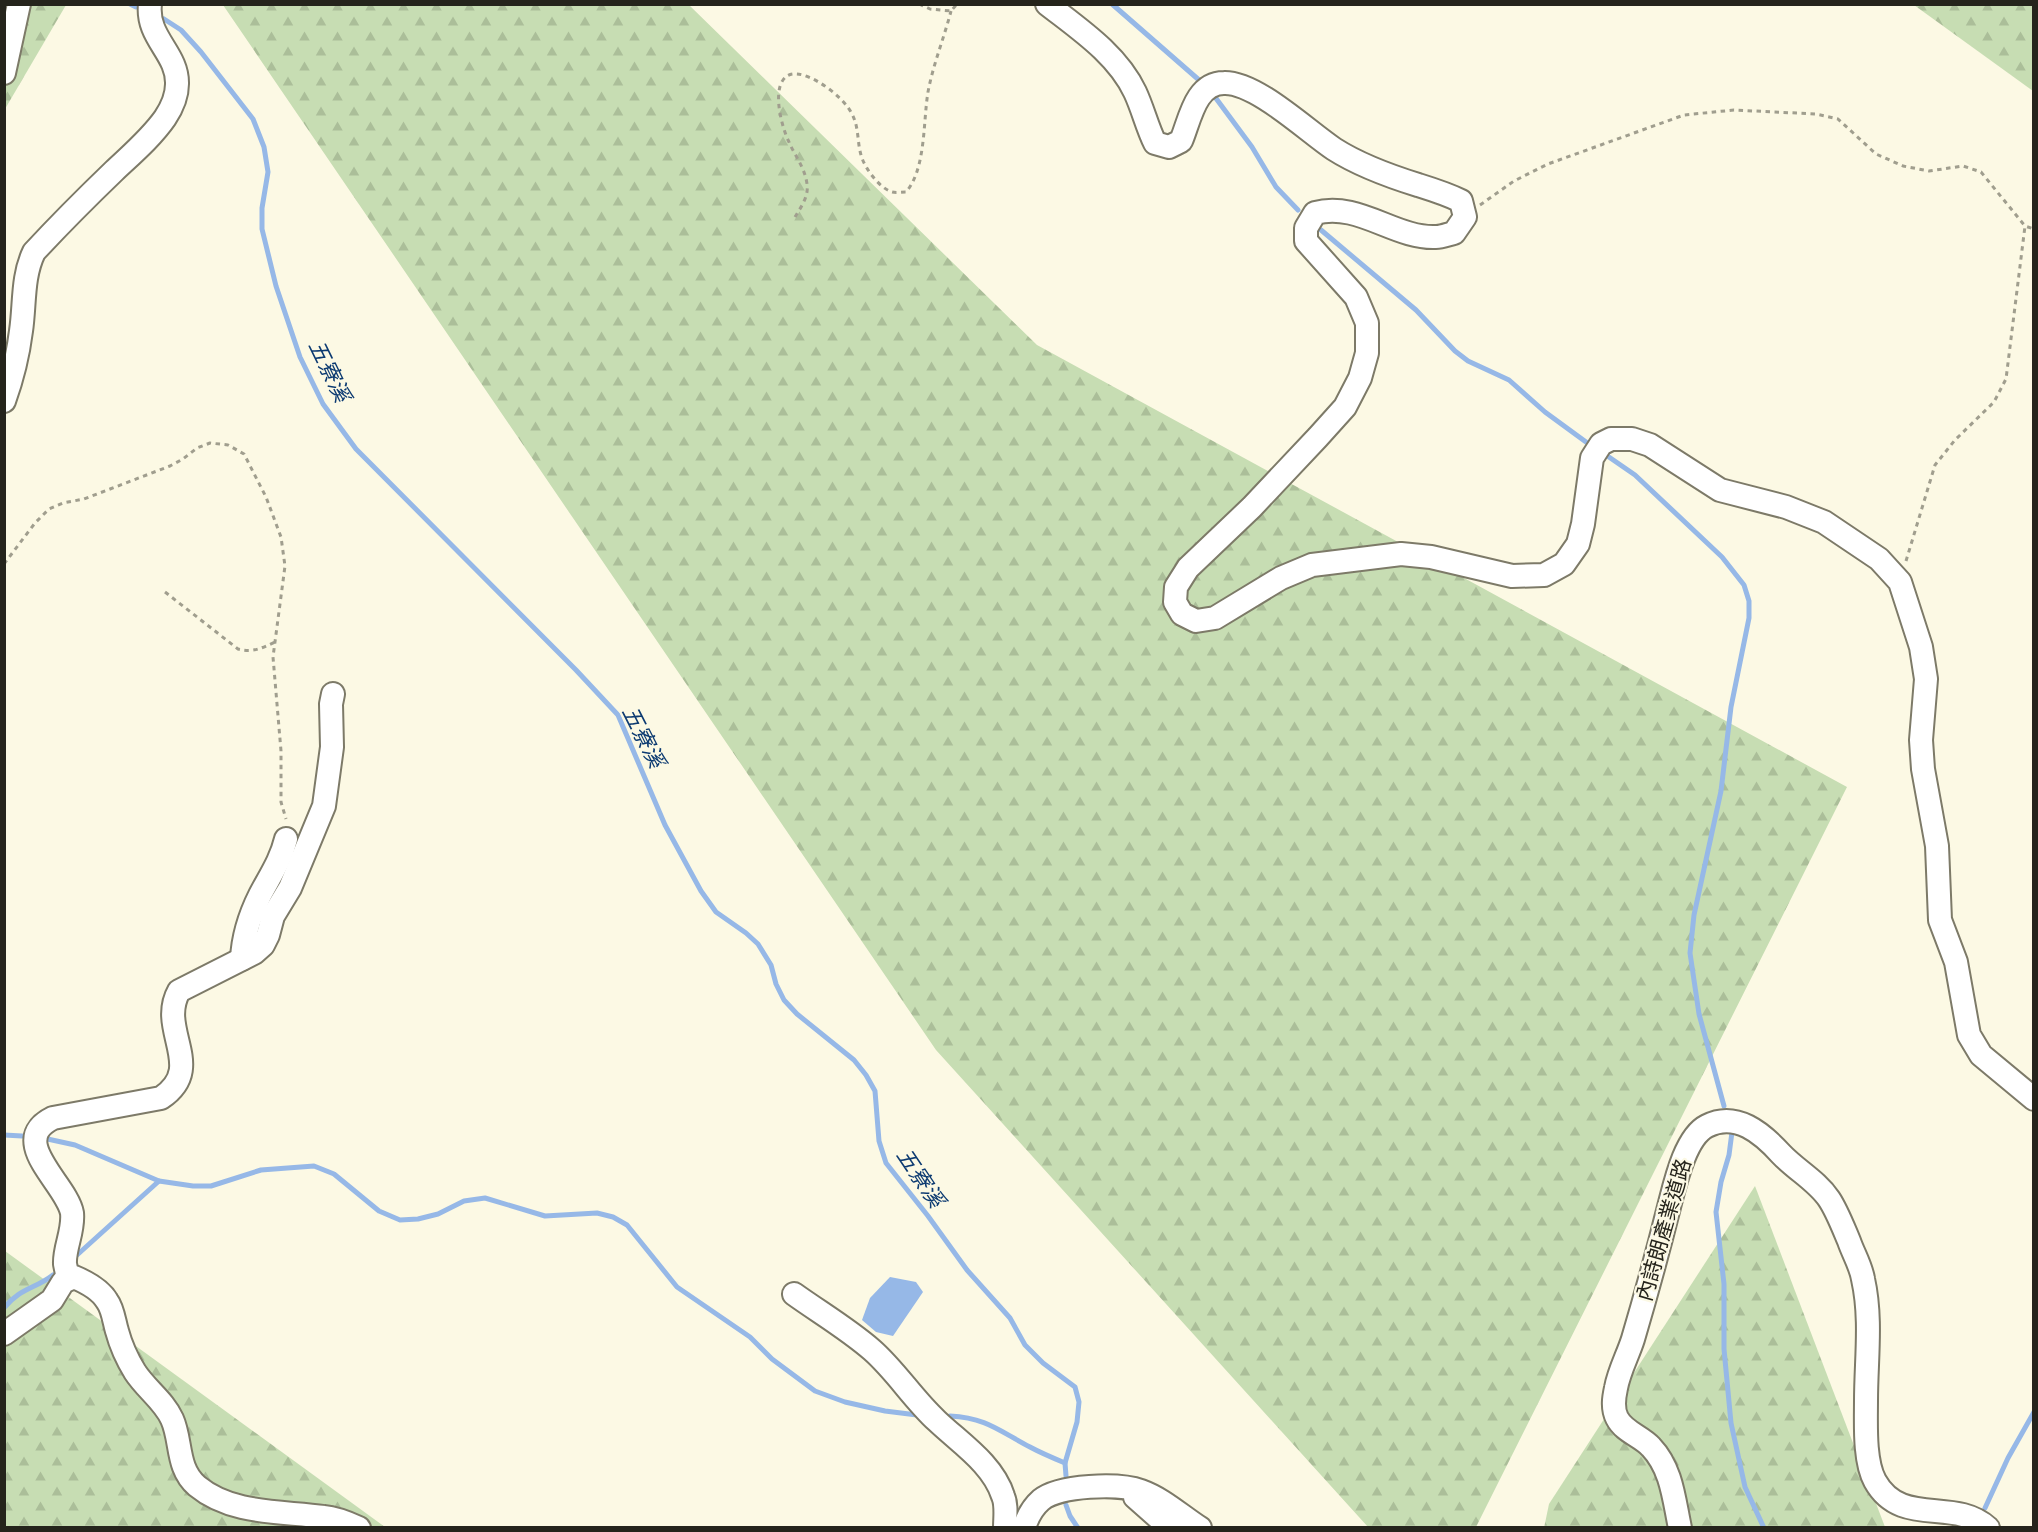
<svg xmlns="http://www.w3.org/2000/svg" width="2038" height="1532" font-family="'Source Sans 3','Noto Sans TC',sans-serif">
<defs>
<pattern id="forest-firs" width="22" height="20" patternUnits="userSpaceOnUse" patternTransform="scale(1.5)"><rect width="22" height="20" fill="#c7ddb3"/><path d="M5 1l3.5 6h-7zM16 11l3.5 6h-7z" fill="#abbe99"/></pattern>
</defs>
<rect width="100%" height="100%" fill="#fcf9e4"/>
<g fill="url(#forest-firs)">
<polygon points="5,5 66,5 5,109"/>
<polygon points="223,5 689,5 1037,345 1847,787 1476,1527 1368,1527 936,1050"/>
<polygon points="1914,5 2033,5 2033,91"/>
<polygon points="1755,1186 1885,1527 1544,1528 1549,1504"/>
<polygon points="5,1251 385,1527 5,1527"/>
</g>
<polygon fill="#96b8e7" points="890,1277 916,1282 923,1292 893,1336 876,1332 862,1320 870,1298"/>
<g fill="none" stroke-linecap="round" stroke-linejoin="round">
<g stroke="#96b8e7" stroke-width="5">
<polyline points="130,4 136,7"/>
<polyline points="1112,4 1199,80"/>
<polyline points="164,19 181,30 201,52 253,119 264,147 268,172 262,208 262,229 276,286 300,357 323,404 356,449 576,670 618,715 665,825 701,891 716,912 746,933 758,944 771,965 776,984 784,1000 797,1014 854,1060 866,1075 875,1091 879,1141 886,1163 928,1216 967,1270 1010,1318 1025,1345 1043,1363 1075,1387 1079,1402 1077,1422 1065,1463 1066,1476"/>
<polyline points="1215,97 1252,147 1276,187 1298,210"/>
<polyline points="1321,230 1416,310 1455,351 1468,361 1509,380 1545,412 1586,442"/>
<polyline points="1606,455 1635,475 1722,557 1744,585 1749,601 1749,618 1731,707 1721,791 1694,915 1690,953 1699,1014 1724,1106"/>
<polyline points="1732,1132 1729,1155 1721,1182 1716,1212 1724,1284 1724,1349 1731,1423 1745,1487 1764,1528"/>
<polyline points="4,1135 22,1136"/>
<polyline points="43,1138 75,1145 159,1181"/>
<polyline points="77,1255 159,1181 193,1186 211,1186 261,1170 314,1166 334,1174 379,1211 400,1220 418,1219 438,1214 464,1201 485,1198 545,1216 597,1213 613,1217 627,1225 677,1287 750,1337 772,1359 815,1391 845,1402 885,1411 917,1415"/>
<path d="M4,1308C20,1288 35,1289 53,1275"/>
<path d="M950,1416C987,1418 999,1431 1030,1447C1041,1453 1053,1458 1065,1463"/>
<polyline points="1066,1505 1070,1516 1078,1528"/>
<polyline points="1985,1508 2008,1458 2034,1412"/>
</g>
<g stroke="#7d7a68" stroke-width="26">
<g id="minor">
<path d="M1047,4C1079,29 1117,54 1135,92C1143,109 1147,127 1155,143L1169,147L1181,141C1190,120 1195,83 1224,83C1256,82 1307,131 1334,149C1359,165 1389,176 1418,185C1434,190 1447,194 1461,201L1465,217L1454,233C1449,234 1442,237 1436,237C1395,239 1358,201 1315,213L1306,228V241L1356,297L1367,323V353L1360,378L1345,407L1318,437L1252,507L1188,568L1176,587L1175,602L1182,614L1196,621L1215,618L1281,578L1312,565L1401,554L1431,557L1512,576L1544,575L1564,564L1578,544L1583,524L1592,458L1601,444L1611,439H1632L1650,445L1720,490L1786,507L1824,522L1879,559L1900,582L1921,647L1926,679L1921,740L1923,769L1937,846L1940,920L1956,962L1969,1035L1981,1055L2034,1099"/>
<polyline points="4,73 19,4"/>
<path d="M4,401C12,379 18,355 21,331C25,304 22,277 34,252C60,224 87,197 114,171C132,154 151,138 165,118C171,109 177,96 177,84C178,53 146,38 150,4"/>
<path d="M242,959C243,937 250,915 260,895C270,876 281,860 286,839"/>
<path d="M68,1278C67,1274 66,1269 65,1264C64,1248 74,1231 72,1213C67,1184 6,1141 53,1118L161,1098C207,1067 157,1030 179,991L254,953L263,945L268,935L273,916L290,888L324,806L332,747L331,704L333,694"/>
<path d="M794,1294C819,1312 848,1329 872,1350C896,1371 913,1399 937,1421C960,1443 993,1464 1003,1496C1007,1505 1005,1517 1005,1528"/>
<path d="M4,1334L52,1300L63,1282L74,1277C86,1282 100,1289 107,1301C113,1309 114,1321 117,1331C121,1346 127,1359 135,1372C146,1389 164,1401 172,1419C182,1441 176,1468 197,1486C232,1515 282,1511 324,1517C336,1518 348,1523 359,1528"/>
<polyline points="1135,1497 1170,1528"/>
<path d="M1024,1528C1027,1518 1033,1507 1041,1500C1059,1485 1119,1483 1141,1491C1163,1499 1180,1515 1200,1528"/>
<path d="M1680,1528C1674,1500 1672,1469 1651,1447C1641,1436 1624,1432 1617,1418C1612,1408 1614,1397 1616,1388C1619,1371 1628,1355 1633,1339C1646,1295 1658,1251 1669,1207C1675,1184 1685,1137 1707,1126C1736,1111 1762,1133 1781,1154C1796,1170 1817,1181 1829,1199C1837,1211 1843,1227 1849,1241C1853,1253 1861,1266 1863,1279C1872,1319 1866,1360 1866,1401C1866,1424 1864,1461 1875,1481C1901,1528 1954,1497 1988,1528"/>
</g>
</g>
<g stroke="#a09e8e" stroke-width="3" stroke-dasharray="4.5 4.5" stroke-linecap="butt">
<polyline points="919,4 930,9 951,11 957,4"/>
<polyline points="1480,205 1514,181 1548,164 1684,115 1734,110 1816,114 1838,119 1876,154 1903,166 1929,171 1963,166 1981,172 2025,226 2034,229"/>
<path d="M795,217C801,207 809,196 807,184C805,168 795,156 789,142C782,128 773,94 783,80C788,73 795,73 803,75C820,80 844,98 852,114C859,127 857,141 861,155C864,167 879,188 892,192C896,193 901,192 906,192C926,169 923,122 928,92C933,65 944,38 951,11"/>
<polyline points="1906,561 1935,465 1955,440 1994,402 2006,379 2025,226"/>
<polyline points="4,564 35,523 49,509 63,503 84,499 170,466 183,459 197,448 210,443 228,445 244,454 266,497 281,537 285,566 273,657 281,751 281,802 286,819"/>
<path d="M165,592L238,649C253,653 262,648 275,642"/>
</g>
<use href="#minor" stroke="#fff" stroke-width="22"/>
</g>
<g text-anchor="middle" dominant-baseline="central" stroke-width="4.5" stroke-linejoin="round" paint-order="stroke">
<g font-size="21" fill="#25241c" stroke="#fcf9e4">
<text transform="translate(1664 1230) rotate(-74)">內詩朗產業道路</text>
</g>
<g font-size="22" font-style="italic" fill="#0c3a71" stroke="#fcf9e4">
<text transform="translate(329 371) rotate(64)">五寮溪</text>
<text transform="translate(643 737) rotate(63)">五寮溪</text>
<text transform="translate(920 1178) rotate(56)">五寮溪</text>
</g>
</g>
<rect width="2038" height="1532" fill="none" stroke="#25241c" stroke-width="12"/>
</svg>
